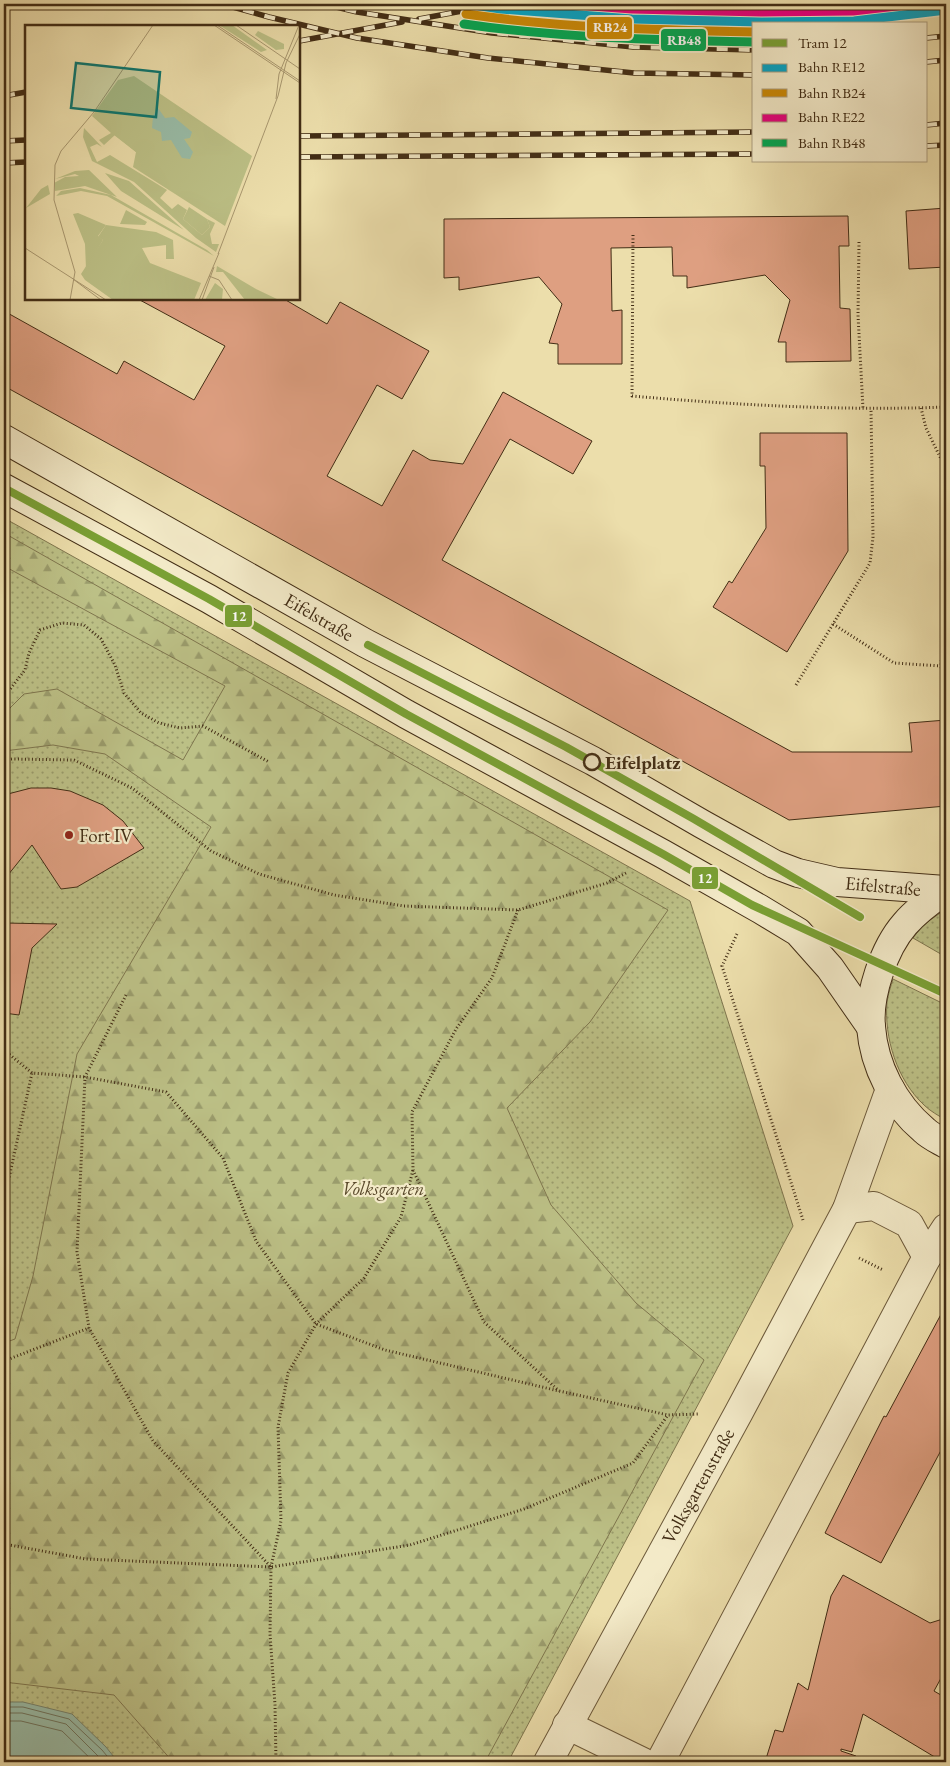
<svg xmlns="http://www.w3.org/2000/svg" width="950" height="1766" font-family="'EB Garamond',serif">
<defs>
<pattern id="green-dots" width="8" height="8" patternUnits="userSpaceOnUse" patternTransform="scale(1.25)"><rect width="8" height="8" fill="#bcc086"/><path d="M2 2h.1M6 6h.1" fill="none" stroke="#9a9c6c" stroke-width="1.8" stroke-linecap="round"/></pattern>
<pattern id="forest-firs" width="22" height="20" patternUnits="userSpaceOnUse" patternTransform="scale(1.25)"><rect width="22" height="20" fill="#bcc086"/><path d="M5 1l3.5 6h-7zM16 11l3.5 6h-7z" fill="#9a9c6c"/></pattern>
</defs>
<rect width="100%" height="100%" fill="#ecdeab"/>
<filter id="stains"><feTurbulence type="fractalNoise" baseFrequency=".004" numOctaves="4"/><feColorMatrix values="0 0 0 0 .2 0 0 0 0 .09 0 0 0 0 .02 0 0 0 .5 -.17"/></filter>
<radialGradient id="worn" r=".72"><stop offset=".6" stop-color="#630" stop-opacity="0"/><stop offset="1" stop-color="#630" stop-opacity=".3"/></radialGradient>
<g fill="url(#green-dots)" stroke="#7f764e">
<polygon points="4,518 690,901 793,1226 508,1762 4,1762"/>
<polygon points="946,909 946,957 913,938 923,925"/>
<path d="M893,979L946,1005V1120C939,1116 930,1111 924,1105C897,1080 884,1038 887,1002C888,994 891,986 893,979Z"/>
</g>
<polygon fill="url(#forest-firs)" stroke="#7f764e" points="4,533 668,910 590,1022 507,1108 551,1205 636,1303 704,1360 485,1762 173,1762 114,1695 4,1682 4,1343 15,1339 33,1276 77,1054 211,827 105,754 53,745 4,751 4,718 8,710 24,694 57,689 183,760 225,686 4,566"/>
<polygon fill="#99bca7" stroke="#76836d" points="4,1702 23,1702 72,1714 106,1747 118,1762 4,1762"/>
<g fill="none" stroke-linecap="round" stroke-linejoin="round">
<g stroke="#6e745e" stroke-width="1">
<polyline points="4,1707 23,1707 69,1719 102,1750 112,1762"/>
<polyline points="4,1713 22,1713 66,1724 104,1762"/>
<polyline points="4,1721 21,1721 62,1731 94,1762"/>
</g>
</g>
<g fill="#de9f81" stroke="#422d15">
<polygon points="946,208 946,267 909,269 906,211"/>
<polygon points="848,216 849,246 839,246 840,308 850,309 851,361 786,362 786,342 778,342 790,300 765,275 687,288 687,276 673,276 672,247 611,248 612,311 622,310 622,364 558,364 558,344 549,343 562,304 539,277 459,290 459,277 444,278 444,219"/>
<polygon points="138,299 284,299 327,324 340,302 429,351 402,399 377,385 327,476 382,506 413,450 430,460 463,464 503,392 592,441 573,474 510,439 442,560 792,752 912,752 909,723 946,720 946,806 789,820 4,386 4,311 117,374 124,361 194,400 225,346"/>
<polygon points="760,433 847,433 848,551 787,652 713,607 729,581 732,583 766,528 765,466 760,466"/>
<polygon points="31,788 51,788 70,791 103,805 123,821 144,848 77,887 61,889 32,845 4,880 4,795"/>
<polygon points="4,923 57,924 32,948 19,1015 4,1013"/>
<polygon points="946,1305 946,1441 881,1563 825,1533 884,1416 886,1417"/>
<polygon points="843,1575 930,1623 946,1618 946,1669 934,1691 946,1698 946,1762 943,1762 863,1714 852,1752 841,1749 841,1751 856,1756 855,1762 765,1762 775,1730 783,1732 798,1683 808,1690 831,1596"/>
</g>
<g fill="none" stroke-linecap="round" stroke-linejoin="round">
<g stroke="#6c593a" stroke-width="30">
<g id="street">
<polyline points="847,1209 874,1206 909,1224 927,1257"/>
<polyline points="567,1725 643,1762"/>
<polyline points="548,1762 739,1412 847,1209 890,1089"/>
<polyline points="660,1762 927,1257 946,1228"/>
</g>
</g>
<g stroke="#422d15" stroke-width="30">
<g id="secondary">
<polyline points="4,439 365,643 593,761 702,824 774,864 798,873 837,882 945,890"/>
<polyline points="4,488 209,599 406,714 663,854 760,909 798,932 830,968 871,1027"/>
<path d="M946,890C931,900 917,910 905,924C884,948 868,995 871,1027C874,1066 894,1105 924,1130C930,1136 939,1140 946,1144"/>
</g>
</g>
<g stroke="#422d15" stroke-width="3" stroke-dasharray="1 2.5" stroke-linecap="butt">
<path d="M633,235L632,396C737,405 841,411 946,407"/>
<polyline points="859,242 858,315 863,409"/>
<polyline points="921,408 926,428 942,461 946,473"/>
<polyline points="946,608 944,614 941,666 946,712"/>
<polyline points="833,624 894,663 941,666"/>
<polyline points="796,685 870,563 873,537 871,409"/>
<polyline points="4,697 25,670 29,653 40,630 62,623 84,625 101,639 115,665 124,693 141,713 159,723 180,728 203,726 269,762"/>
<polyline points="4,760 12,759 74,760 132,788 211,851 259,874 334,895 404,906 518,910 607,883 626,873"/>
<polyline points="518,910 492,978 456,1029 412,1112 413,1170 484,1322 559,1391"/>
<polyline points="737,934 722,966 803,1220"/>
<polyline points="126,995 85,1077 77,1252 89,1328 153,1441 271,1567 270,1634 275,1705 276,1762"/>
<polyline points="4,1050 32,1073 85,1077 166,1092 223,1158 256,1241 316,1324 385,1350 559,1391 668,1415 700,1414"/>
<polyline points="4,1201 32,1073"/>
<polyline points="859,1258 883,1270"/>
<polyline points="4,1361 89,1328"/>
<polyline points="4,1544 86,1559 271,1567 410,1545 524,1509 633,1463 668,1415"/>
<polyline points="271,1567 281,1521 278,1427 288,1373 316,1324 364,1278 401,1217 413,1170"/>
</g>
<use href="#street" stroke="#f3eac8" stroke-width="28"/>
<use href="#secondary" stroke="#f3eac8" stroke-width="28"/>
<g stroke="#422d15" stroke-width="5.5">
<g id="rail">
<polyline points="222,4 269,17 357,38 488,58 634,73 754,75"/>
<polyline points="324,4 357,12 492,33 633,47 754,50"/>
<polyline points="419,19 500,4"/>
<polyline points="926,38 946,36"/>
<polyline points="299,41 402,22"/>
<polyline points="926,62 946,60"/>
<polyline points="4,96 26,92"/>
<polyline points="926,125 946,123"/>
<polyline points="299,136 754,132"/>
<polyline points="4,141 26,140"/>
<polyline points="926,146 946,145"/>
<polyline points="299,157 754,154"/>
<polyline points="4,163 26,162"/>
</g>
</g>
<use href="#rail" stroke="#f3eac8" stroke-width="4" stroke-dasharray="11" stroke-linecap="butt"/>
<g stroke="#f3eac8" stroke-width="12">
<polyline id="rail-1" points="467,4 501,9 632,19 761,22 854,21 946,10"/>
</g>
<g stroke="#f3eac8" stroke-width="12">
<path id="rail-2" d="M466,14C561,28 658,30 754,32"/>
</g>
<g stroke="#f3eac8" stroke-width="12">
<polyline id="rail-3" points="564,4 632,9 761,12 853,11 914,4"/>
</g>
<g stroke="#f3eac8" stroke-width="12">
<path id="rail-4" d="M464,24C560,38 657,40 754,42"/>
</g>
<use href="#rail-1" stroke="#03a3c5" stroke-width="9"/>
<use href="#rail-2" stroke="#ca8805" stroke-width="9"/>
<use href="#rail-3" stroke="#e5007d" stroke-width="9"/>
<use href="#rail-4" stroke="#00a651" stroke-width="9"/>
<g stroke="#f3eac8" stroke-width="11">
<g id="tram-1">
<polyline points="4,488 209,599 406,714 663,854 752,905 946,994"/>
<polyline points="368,645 566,747 694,819 860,917"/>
</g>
</g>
<use href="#tram-1" stroke="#7aa034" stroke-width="8"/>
</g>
<circle fill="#f3eac8" stroke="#422d15" stroke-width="2.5" cx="592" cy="762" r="8"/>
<circle fill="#8f2418" stroke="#f3eac8" stroke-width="2" cx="69" cy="835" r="5"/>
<g text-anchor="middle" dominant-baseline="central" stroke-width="4.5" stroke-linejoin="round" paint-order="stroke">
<g font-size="19" fill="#422d15" stroke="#f3eac8">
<text transform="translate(319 617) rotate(30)">Eifelstraße</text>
<text transform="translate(883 886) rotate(5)">Eifelstraße</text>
<text transform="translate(698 1486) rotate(-61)">Volksgartenstraße</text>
</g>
<g font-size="19" font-weight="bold" fill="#422d15" stroke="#f3eac8" text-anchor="start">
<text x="605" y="762">Eifelplatz</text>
</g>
<g font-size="19" fill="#422d15" stroke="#f3eac8" text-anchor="start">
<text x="79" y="835">Fort IV</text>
</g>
<g font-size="19" font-style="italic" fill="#5a4a2c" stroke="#f3eac8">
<text x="383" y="1188">Volksgarten</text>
</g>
</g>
<g transform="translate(25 25)">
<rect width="275" height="275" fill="#ecdeab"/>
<path d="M194,0H207L242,25L236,27ZM233,6L259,19V24L251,25L230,10ZM109,51L227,131L200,201L108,142L111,127L90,110L79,120L74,115L86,108L67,91L93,55ZM64,145L92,172L60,161L30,166L29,158L40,152L54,151L50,149L30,154L50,146ZM23,160L25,169L1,183L16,164ZM55,163L86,170L182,225L189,231L82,171L56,166L31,171L36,166ZM164,182L182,194L185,202L177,210L158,194ZM101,185L122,197L120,200L95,199ZM192,241L231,264L254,275H220L198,247H191Z" fill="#bcc086"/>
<path d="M93,56L102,64L115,56L161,88L151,89L144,83L140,88L134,82L128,86L129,124L116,131L89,110L103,103L110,89L87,77L81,87L83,78L80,76L71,89L74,91L78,86L80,88L77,94L88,106L68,91ZM59,103L77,122L72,119L65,122L72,137L85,130L142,165L135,173L147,184L153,179L162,185L158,194L177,210L185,202L182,194L190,198L185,209L187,219H194L191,227L171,213L109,157L67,136L58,112ZM80,148L104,156L159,205L96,166ZM53,188L81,200L73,211L78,215L61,244L60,219L48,189ZM190,258L198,264L197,275H180Z" fill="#bcc086"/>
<path d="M81,200L131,207L148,215L149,234H141V220L117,223L125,238L176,258L169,275H88L60,255L56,249L78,215L73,212Z" fill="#bcc086"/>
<path d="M133,83L140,93L149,92L167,107L165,113L159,114L168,127L165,134L157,133L146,115L137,116L136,107L127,103L128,91Z" fill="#99bca7"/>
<path fill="none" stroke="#a8976f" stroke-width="1" d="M189,0L275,58M192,0L275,56M211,0L275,44M251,74L254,49L274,0M0,223L81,275M193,229L253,71L261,38L275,9M184,251L194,255L207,275M48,254L76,275M45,275L50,247L29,175L30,140L36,126L69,87L128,0M174,275L194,228M177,275L189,242"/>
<path fill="#0f766e" fill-opacity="0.15" stroke="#0f766e" stroke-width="2.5" d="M51,38L135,47L131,92L46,83Z"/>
<rect width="275" height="275" fill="none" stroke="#422d15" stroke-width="2.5"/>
</g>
<g stroke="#f3eac8" stroke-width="2">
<rect x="586" y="16" width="47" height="24" rx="5" fill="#ca8805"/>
<rect x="660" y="28" width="47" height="24" rx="5" fill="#00a651"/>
<rect x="224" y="604" width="29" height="24" rx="5" fill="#7aa034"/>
<rect x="691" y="866" width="28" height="24" rx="5" fill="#7aa034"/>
</g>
<g font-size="14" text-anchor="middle" font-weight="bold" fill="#fff">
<text x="610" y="32">RB24</text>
<text x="684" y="45">RB48</text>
<text x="239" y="621">12</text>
<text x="705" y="883">12</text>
</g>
<rect width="950" height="1766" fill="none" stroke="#ecdeab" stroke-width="20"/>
<rect x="5" y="5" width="940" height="1756" fill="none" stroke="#422d15" stroke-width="2.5"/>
<rect x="10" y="10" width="930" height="1746" fill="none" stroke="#422d15"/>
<rect x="752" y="22" width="175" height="140" fill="#f3eac8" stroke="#ac9e80"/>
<rect x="762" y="39" width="25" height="8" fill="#7aa034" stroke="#ac9e80"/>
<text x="798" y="48" font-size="15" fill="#422d15">Tram 12</text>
<rect x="762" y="64" width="25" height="8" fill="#03a3c5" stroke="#ac9e80"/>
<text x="798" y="72" font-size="15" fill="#422d15">Bahn RE12</text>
<rect x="762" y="89" width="25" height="8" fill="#ca8805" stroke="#ac9e80"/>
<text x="798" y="98" font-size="15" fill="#422d15">Bahn RB24</text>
<rect x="762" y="114" width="25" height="8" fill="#e5007d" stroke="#ac9e80"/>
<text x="798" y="122" font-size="15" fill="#422d15">Bahn RE22</text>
<rect x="762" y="139" width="25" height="8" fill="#00a651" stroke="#ac9e80"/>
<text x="798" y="148" font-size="15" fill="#422d15">Bahn RB48</text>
<rect width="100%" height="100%" filter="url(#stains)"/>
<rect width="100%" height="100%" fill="url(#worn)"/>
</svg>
